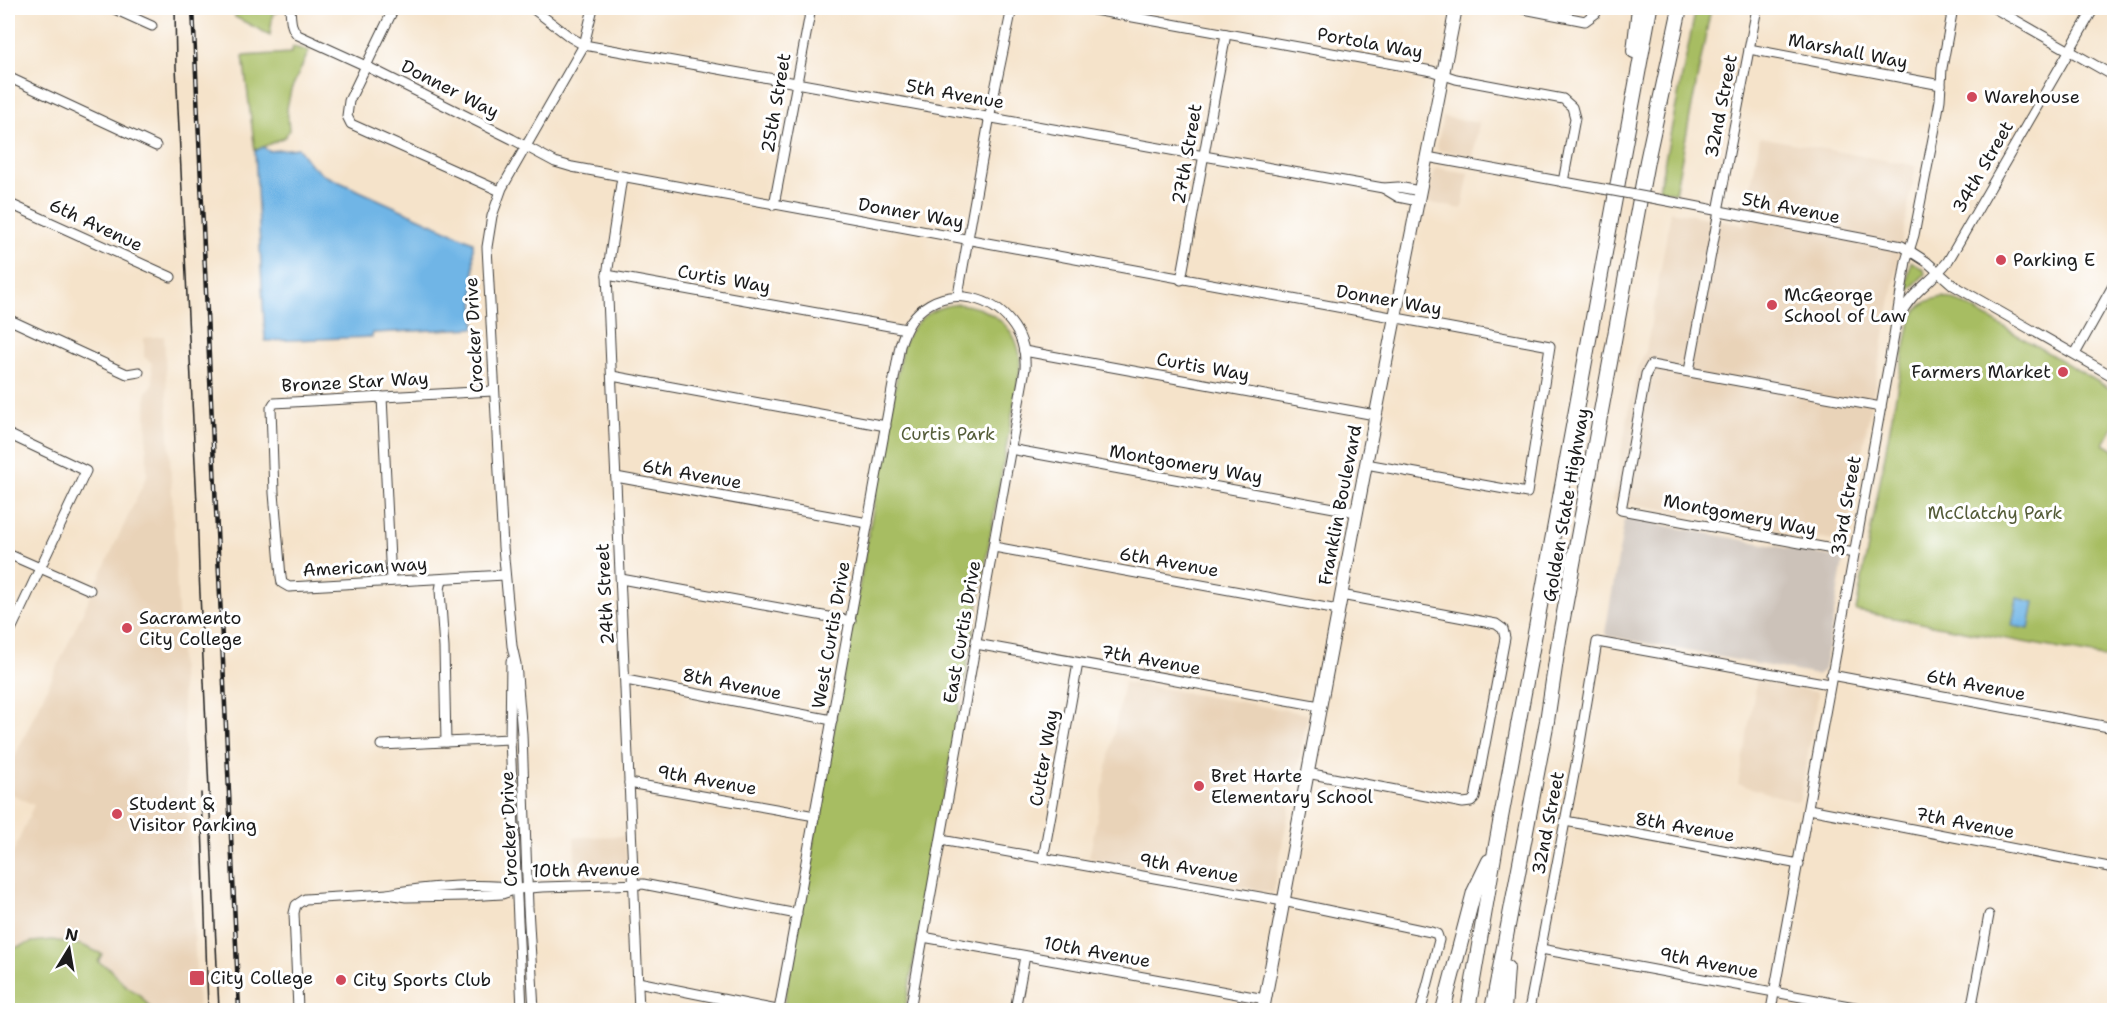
<svg xmlns="http://www.w3.org/2000/svg" width="2122" height="1018" font-family="'Shantell Sans',sans-serif">
<rect width="100%" height="100%" fill="#fff"/>
<filter id="ink" filterUnits="userSpaceOnUse"><feTurbulence type="fractalNoise" baseFrequency=".0167" numOctaves="2"/><feDisplacementMap in="SourceGraphic" scale="12" xChannelSelector="R" yChannelSelector="G"/><feConvolveMatrix kernelMatrix="1 2 1 2 8 2 1 2 1" color-interpolation-filters="sRGB"/></filter>
<filter id="wash" filterUnits="userSpaceOnUse"><feTurbulence type="fractalNoise" baseFrequency=".008" numOctaves="4" result="noise"/><feDisplacementMap in="SourceGraphic" scale="24" xChannelSelector="R" yChannelSelector="G"/><feGaussianBlur stdDeviation="1.35" result="paint"/><feColorMatrix in="noise" values="0 0 0 0 0 0 0 0 0 0 0 0 0 0 0 0 0 1.4 0 .05"/><feComposite in="paint" operator="in"/></filter>
<g filter="url(#wash)">
<rect width="100%" height="100%" fill="#f5e3ca"/>
<g fill="#e9d3b8">
<polygon points="1443,117 1479,123 1473,157 1439,151 1437,146"/>
<polygon points="1760,137 1916,166 1845,543 1612,500 1637,369 1646,351 1671,211 1744,225"/>
<polygon points="1437,168 1469,173 1462,209 1427,202 1434,171"/>
<polygon points="164,336 198,1010 8,1010 8,864 34,805 8,792 8,771 147,476 146,391 151,388 153,381 151,362 144,357 144,338"/>
<polygon points="1757,680 1816,692 1818,695 1800,799 1797,802 1738,784"/>
<polygon points="1124,682 1308,714 1273,893 1089,858"/>
<polygon points="625,836 627,873 624,876 576,880 574,837"/>
</g>
<polygon fill="#ccc2b9" points="1625,518 1840,558 1843,562 1824,670 1817,675 1607,636 1605,633"/>
<g fill="#a7bd62" stroke="#626c3f" stroke-width="1.5">
<polygon points="234,8 277,9 277,13 273,12 270,35 235,17"/>
<polygon points="1696,8 1711,8 1675,193 1659,189"/>
<polygon points="293,47 309,51 291,90 287,108 289,130 285,137 255,151 243,56 291,53"/>
<polygon points="1911,261 1924,270 1925,274 1905,294"/>
<path d="M1943,297L1962,303L2114,391V426L2104,444L2114,450V659L1856,611L1908,330C1916,309 1919,301 1943,297Z"/>
<path d="M958,304C985,306 1013,323 1019,351C1021,357 1020,365 1020,371L905,1010H783L902,348C913,321 929,307 958,304Z"/>
<polygon points="52,940 82,945 102,954 98,962 109,968 125,985 141,996 152,1010 8,1010 8,950 32,942"/>
</g>
<g fill="#6fb5e6" stroke="#466881" stroke-width="1.5">
<polygon points="263,147 269,151 298,148 310,164 324,175 473,242 475,328 373,333 372,337 265,341 255,151"/>
<polygon points="2017,598 2034,602 2029,629 2012,626"/>
</g>
</g>
<g filter="url(#ink)">
<g fill="none" stroke-linecap="round" stroke-linejoin="round">
<g stroke="#3d3a36" stroke-width="11">
<g id="minor">
<polyline points="112,8 152,26"/>
<path d="M290,8C291,18 290,28 298,35L366,66L512,139L555,162L572,167L1550,346L1527,493L1366,464"/>
<polyline points="394,8 349,101 347,116 351,124 500,191"/>
<polyline points="532,8 570,37 584,45 1383,188 1398,187 1420,191"/>
<polyline points="1083,8 1432,71 1456,79 1563,99 1572,107 1575,118 1563,182"/>
<polyline points="1519,8 1585,21 1596,13 1597,8"/>
<polyline points="1994,8 2114,76"/>
<polyline points="1749,49 1941,85"/>
<polyline points="8,77 156,146"/>
<polyline points="1427,157 1603,189"/>
<polyline points="622,177 607,275 639,1010"/>
<polyline points="1383,188 1398,197 1418,201"/>
<polyline points="1657,199 1902,246 1927,262 1953,285 2114,377"/>
<polyline points="8,203 171,277"/>
<polyline points="774,205 811,8"/>
<polyline points="1718,211 1757,8"/>
<polyline points="607,275 906,329"/>
<polyline points="1181,280 1226,34"/>
<polyline points="958,295 992,104 1012,8"/>
<path d="M1900,316C1910,293 1933,281 1948,261L2094,8"/>
<polyline points="8,319 127,374 139,372"/>
<polyline points="1024,351 1375,415"/>
<polyline points="2075,354 2114,284"/>
<polyline points="1689,371 1719,211"/>
<polyline points="612,376 886,426"/>
<polyline points="493,391 274,403 271,408 274,493 281,577 282,583 289,587 505,575"/>
<polyline points="382,397 391,581"/>
<polyline points="8,434 86,471 8,636"/>
<polyline points="1010,449 1356,512"/>
<polyline points="616,477 868,523"/>
<polyline points="994,547 1338,610"/>
<polyline points="1854,553 1621,510 1646,374 1651,365 1881,407"/>
<polyline points="8,554 90,590"/>
<polyline points="442,579 440,590 444,648 446,742"/>
<polyline points="621,579 851,621"/>
<polyline points="976,644 1320,706"/>
<polyline points="511,661 510,739 522,1010"/>
<polyline points="1831,675 2114,728"/>
<polyline points="626,680 832,720"/>
<polyline points="381,745 510,739"/>
<polyline points="1307,773 1463,803 1471,802 1475,798 1505,638 1503,629 1496,624 1341,595"/>
<polyline points="629,783 815,816"/>
<polyline points="1809,809 2114,868"/>
<polyline points="1565,821 1799,864"/>
<polyline points="941,840 1283,901 1431,932 1437,934 1439,940 1421,1010"/>
<polyline points="1043,859 1078,663"/>
<path d="M517,889C486,882 420,887 388,894L406,897L467,896L502,894L517,889L542,887L643,884L797,914"/>
<polyline points="923,937 1265,999"/>
<polyline points="1541,949 1871,1010"/>
<polyline points="638,982 777,1010"/>
<polyline points="298,1010 294,913 296,905 305,899 388,894"/>
<polyline points="534,1010 528,907 522,734 516,664 512,646 503,547 487,247 492,216 502,188 584,45 593,8"/>
<path d="M779,1010L900,346C922,263 1030,294 1025,369L910,1010"/>
<polyline points="1015,1010 1025,956"/>
<polyline points="1529,1010 1580,743 1597,642 1829,684"/>
<polyline points="1771,1010 1894,335 1906,261 1914,235 1935,128 1940,100 1942,68 1953,8"/>
<polyline points="1971,1010 1989,915"/>
</g>
</g>
<g stroke="#3d3a36" stroke-width="14">
<polyline id="major" points="1263,1010 1366,464 1456,8"/>
</g>
<g stroke="#3d3a36" stroke-width="16">
<g id="highway">
<polyline points="1634,51 1639,8"/>
<polyline points="1443,1010 1474,892 1489,861"/>
<polyline points="1468,1010 1496,845 1650,8"/>
<polyline points="1492,1010 1547,721 1559,640 1647,161 1680,8"/>
<polyline points="1504,1010 1507,968"/>
</g>
</g>
<use href="#minor" stroke="#fff" stroke-width="9"/>
<use href="#major" stroke="#fff" stroke-width="12"/>
<use href="#highway" stroke="#fff" stroke-width="14"/>
<g stroke="#1c1c1c" stroke-width="1.5">
<polyline points="175,8 176,67 197,504 199,572 219,1010"/>
<polyline points="201,793 208,1010"/>
</g>
<g stroke="#1c1c1c" stroke-width="4.5">
<polyline id="rail" points="193,8 239,1010"/>
</g>
<use href="#rail" stroke="#fff" stroke-width="2" stroke-dasharray="7" stroke-linecap="butt"/>
<g stroke="#3d3a36" stroke-width="11" stroke-linecap="butt">
<polyline id="minor-bridge" points="1603,189 1657,199"/>
</g>
<use href="#minor-bridge" stroke="#fff" stroke-width="9"/>
</g>
</g>
<g fill="#d1495b" stroke="#fff" stroke-width="2">
<circle cx="1972" cy="97" r="6"/>
<circle cx="2001" cy="260" r="6"/>
<circle cx="1772" cy="305" r="6"/>
<circle cx="2063" cy="372" r="6"/>
<circle cx="127" cy="628" r="6"/>
<circle cx="1199" cy="786" r="6"/>
<circle cx="117" cy="814" r="6"/>
<rect x="189" y="970" width="16" height="16" rx="3"/>
<circle cx="341" cy="980" r="6"/>
</g>
<g text-anchor="middle" dominant-baseline="central" stroke-width="6" stroke-linejoin="round" paint-order="stroke">
<g font-size="18" fill="#1c1c1c" stroke="#fff">
<text transform="translate(1370 43) rotate(10)">Portola Way</text>
<text transform="translate(1848 51) rotate(11)">Marshall Way</text>
<text transform="translate(450 89) rotate(27)">Donner Way</text>
<text transform="translate(955 94) rotate(10)">5th Avenue</text>
<text transform="translate(776 103) rotate(-80)">25th Street</text>
<text transform="translate(1721 106) rotate(-79)">32nd Street</text>
<text transform="translate(1187 154) rotate(-80)">27th Street</text>
<text transform="translate(1983 167) rotate(-60)">34th Street</text>
<text transform="translate(1791 208) rotate(11)">5th Avenue</text>
<text transform="translate(911 213) rotate(10)">Donner Way</text>
<text transform="translate(96 225) rotate(25)">6th Avenue</text>
<text transform="translate(724 279) rotate(10)">Curtis Way</text>
<text transform="translate(1389 300) rotate(10)">Donner Way</text>
<text transform="translate(474 335) rotate(-93)">Crocker Drive</text>
<text transform="translate(1203 367) rotate(10)">Curtis Way</text>
<text transform="translate(355 382) rotate(-3)">Bronze Star Way</text>
<text transform="translate(1186 464) rotate(10)">Montgomery Way</text>
<text transform="translate(692 474) rotate(10)">6th Avenue</text>
<text transform="translate(1340 505) rotate(-79)">Franklin Boulevard</text>
<text transform="translate(1566 505) rotate(-80)">Golden State Highway</text>
<text transform="translate(1846 506) rotate(-80)">33rd Street</text>
<text transform="translate(1740 515) rotate(11)">Montgomery Way</text>
<text transform="translate(1169 562) rotate(10)">6th Avenue</text>
<text transform="translate(365 567) rotate(-3)">American way</text>
<text transform="translate(605 594) rotate(-93)">24th Street</text>
<text transform="translate(962 632) rotate(-80)">East Curtis Drive</text>
<text transform="translate(831 635) rotate(-80)">West Curtis Drive</text>
<text transform="translate(1151 660) rotate(10)">7th Avenue</text>
<text transform="translate(732 684) rotate(11)">8th Avenue</text>
<text transform="translate(1976 685) rotate(11)">6th Avenue</text>
<text transform="translate(1044 758) rotate(-80)">Cutter Way</text>
<text transform="translate(707 780) rotate(10)">9th Avenue</text>
<text transform="translate(1548 823) rotate(-79)">32nd Street</text>
<text transform="translate(1965 823) rotate(11)">7th Avenue</text>
<text transform="translate(1685 827) rotate(10)">8th Avenue</text>
<text transform="translate(509 829) rotate(-92)">Crocker Drive</text>
<text transform="translate(1189 868) rotate(10)">9th Avenue</text>
<text transform="translate(586 870) rotate(-1)">10th Avenue</text>
<text transform="translate(1097 952) rotate(10)">10th Avenue</text>
<text transform="translate(1709 963) rotate(11)">9th Avenue</text>
</g>
<g font-size="18" fill="#1c1c1c" stroke="#fff" text-anchor="start">
<text x="1984" y="97">Warehouse</text>
<text x="2013" y="260">Parking E</text>
<text x="1784" y="295">McGeorge<tspan x="1784" dy="21">School of Law</tspan></text>
<text x="2051" y="372" text-anchor="end">Farmers Market</text>
<text x="139" y="618">Sacramento<tspan x="139" dy="21">City College</tspan></text>
<text x="1211" y="776">Bret Harte<tspan x="1211" dy="21">Elementary School</tspan></text>
<text x="129" y="804">Student &amp;<tspan x="129" dy="21">Visitor Parking</tspan></text>
<text x="210" y="978">City College</text>
<text x="353" y="980">City Sports Club</text>
</g>
<g font-size="18" fill="#545c38" stroke="#fff">
<text x="948" y="434">Curtis Park</text>
<text x="1995" y="513">McClatchy Park</text>
</g>
</g>
<rect width="2122" height="1018" fill="none" stroke="#fff" stroke-width="30"/>
<g transform="translate(69 949) rotate(11)" stroke="#ffffff" stroke-width="4.5" paint-order="stroke">
<path d="M0-4.5L10 22L0 15L-10 22Z" fill="#1c1c1c"/>
<text y="-9" font-size="16" font-weight="bold" text-anchor="middle" fill="#1c1c1c">N</text>
</g>
</svg>
